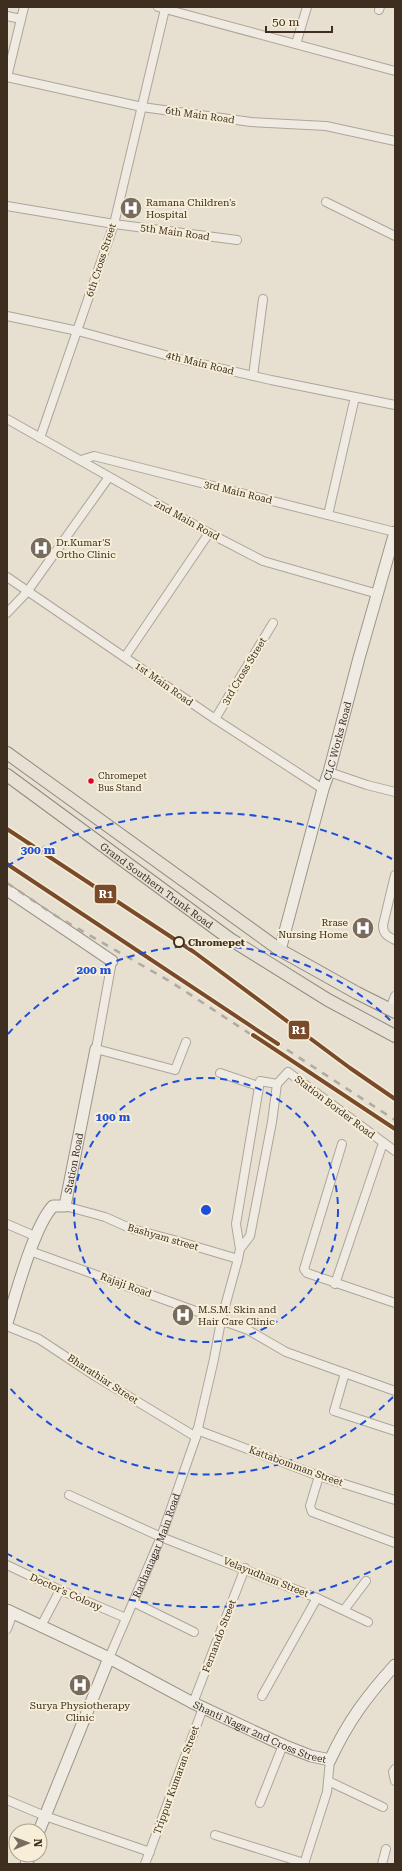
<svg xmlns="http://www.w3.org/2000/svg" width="402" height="1871" font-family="'Roboto Serif',serif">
<rect width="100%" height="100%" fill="#e7e0d1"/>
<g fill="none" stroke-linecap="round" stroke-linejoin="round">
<g stroke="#ada599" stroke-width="10">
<g id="street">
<polyline points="158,7 395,71"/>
<polyline points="379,10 380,7"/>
<polyline points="7,16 21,19"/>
<polyline points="296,44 307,7"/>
<polyline points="7,77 142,107 251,122 326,126 395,141"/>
<polyline points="7,77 24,7"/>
<polyline points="326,202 395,236"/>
<polyline points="7,206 114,224 237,240"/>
<polyline points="7,316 78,331 180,359 271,380 395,405"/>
<polyline points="253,376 263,299"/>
<polyline points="7,419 209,533 263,561 378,594"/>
<polyline points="40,438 114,224 165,9"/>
<polyline points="81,460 94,456 395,532"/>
<polyline points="328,515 355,397"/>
<polyline points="7,577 215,719 323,789"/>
<polyline points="7,613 27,592 109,477"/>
<polyline points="125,657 209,533"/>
<polyline points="215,719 273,623"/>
<polyline points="329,772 367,785 395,792"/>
<path d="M395,875L383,925C383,934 387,936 395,940"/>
<polyline points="112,961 96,1049 175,1070 186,1042"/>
<polyline points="390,1009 395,996"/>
<polyline points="220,1073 258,1086"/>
<polyline points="277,1084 288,1072 395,1151"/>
<polyline points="342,1144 304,1269 307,1273 395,1303"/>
<polyline points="65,1206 105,1217 132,1229 174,1240 238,1259"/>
<polyline points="7,1224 37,1237"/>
<polyline points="30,1251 248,1330 286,1352 395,1391"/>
<polyline points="335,1284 383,1143"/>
<polyline points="7,1326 39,1339 95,1376 196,1437"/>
<polyline points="345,1373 334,1411 395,1431"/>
<polyline points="197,1430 319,1476 395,1500"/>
<polyline points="319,1476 310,1506 312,1512 395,1543"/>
<polyline points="69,1495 161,1537 317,1598 368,1622"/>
<polyline points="7,1565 60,1590 126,1618"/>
<polyline points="133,1602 194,1632"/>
<polyline points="344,1610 366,1581"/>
<polyline points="41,1626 60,1590"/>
<polyline points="7,1629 13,1613"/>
<path id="s1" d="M109,1658L161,1537L196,1437L214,1359L221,1321L238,1259L240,1249L236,1224L260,1081L277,1084L272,1122L250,1236L240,1249"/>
<polyline points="262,1696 317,1598"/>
<polyline points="193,1703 245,1568"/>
<polyline points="395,1769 393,1772 395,1781"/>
<polyline points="328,1781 383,1807"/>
<polyline points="7,1800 45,1816 150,1852"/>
<polyline points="260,1803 283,1745"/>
<polyline points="215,1835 304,1863"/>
<polyline points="145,1864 203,1708"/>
<polyline points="304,1864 327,1792 330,1760"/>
<polyline points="382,1864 386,1849"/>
</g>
</g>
<g stroke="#9c958a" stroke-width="13">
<g id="secondary">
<polyline points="7,890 112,961"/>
<path id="s2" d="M280,950L323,789L329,772L359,658L395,532"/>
<path id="s3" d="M7,1323C16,1294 34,1226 53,1206H65L96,1049"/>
<path id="s4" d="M7,1610L109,1658L193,1703L283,1745L311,1756L330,1760C348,1721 367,1696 395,1665"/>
<polyline points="39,1831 109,1658"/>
<polyline points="26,1864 30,1855"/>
</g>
</g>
<g stroke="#928b80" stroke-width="14">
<g id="primary">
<polyline points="7,753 280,950 357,993 395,1012"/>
<path id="s5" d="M7,775L230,939L328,1000L395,1036"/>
</g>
</g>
<use href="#street" stroke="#efebe3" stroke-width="8"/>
<use href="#secondary" stroke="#efebe3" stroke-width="11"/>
<use href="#primary" stroke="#e6e1d4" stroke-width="12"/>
<g stroke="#afaaa2" stroke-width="2.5" stroke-dasharray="7 7" stroke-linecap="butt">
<polyline points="7,864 206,997 395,1120"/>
<polyline points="7,883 56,916 171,982 395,1129"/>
</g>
<g stroke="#f7eed8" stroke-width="7">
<g id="rail-1">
<polyline points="7,829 194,952 350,1068 395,1099"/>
<polyline points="7,864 278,1044"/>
<polyline points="253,1035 395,1129"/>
</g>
</g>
<use href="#rail-1" stroke="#7a4b2a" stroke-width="4"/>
</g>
<g fill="none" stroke="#1d4ed8" stroke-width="2" stroke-dasharray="7 5">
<circle cx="206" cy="1210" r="132"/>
<path d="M393 1397A265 265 0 0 1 8 1386M8 1034A265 265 0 0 1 393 1023"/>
<path d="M392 1561A397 397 0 0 1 8 1554M7 866A397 397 0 0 1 392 859"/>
</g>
<defs>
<g id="hospital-disc" transform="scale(1.15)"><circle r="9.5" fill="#786c5e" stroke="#f7eed8"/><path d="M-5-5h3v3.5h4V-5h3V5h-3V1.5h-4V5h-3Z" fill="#fff"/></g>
</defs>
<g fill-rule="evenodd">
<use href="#hospital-disc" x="131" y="208"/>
<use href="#hospital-disc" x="41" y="548"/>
<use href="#hospital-disc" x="363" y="928"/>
<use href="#hospital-disc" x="183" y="1315"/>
<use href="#hospital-disc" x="80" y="1685"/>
</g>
<circle fill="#e4002b" stroke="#f7eed8" stroke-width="1.5" cx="91" cy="781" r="3.5"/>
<circle fill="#f7eed8" stroke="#3d2e20" stroke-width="2" cx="179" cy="942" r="5"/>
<g text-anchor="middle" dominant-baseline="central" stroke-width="4" stroke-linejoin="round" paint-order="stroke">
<g font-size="9" fill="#3d2e20" stroke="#f7eed8" text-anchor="start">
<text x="98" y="776">Chromepet<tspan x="98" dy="12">Bus Stand</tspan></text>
</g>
<g font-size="10" fill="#3d2e20" stroke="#f7eed8">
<text transform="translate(200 115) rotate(8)">6th Main Road</text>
<text transform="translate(175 232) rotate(8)">5th Main Road</text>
<text transform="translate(101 260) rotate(-72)">6th Cross Street</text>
<text transform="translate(200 363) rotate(14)">4th Main Road</text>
<text transform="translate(238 492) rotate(14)">3rd Main Road</text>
<text transform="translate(187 520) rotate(29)">2nd Main Road</text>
<text transform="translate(244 671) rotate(-59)">3rd Cross Street</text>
<text transform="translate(164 684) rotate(35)">1st Main Road</text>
<text stroke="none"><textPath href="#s2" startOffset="217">CLC Works Road</textPath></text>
<text stroke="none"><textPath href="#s5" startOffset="186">Grand Southern Trunk Road</textPath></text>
<text transform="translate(335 1107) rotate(37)">Station Border Road</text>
<text stroke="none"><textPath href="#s3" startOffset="182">Station Road</textPath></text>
<text transform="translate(163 1237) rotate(16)">Bashyam street</text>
<text transform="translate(126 1285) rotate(20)">Rajaji Road</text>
<text transform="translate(103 1379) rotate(33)">Bharathiar Street</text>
<text transform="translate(296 1466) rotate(20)">Kattabomman Street</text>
<text stroke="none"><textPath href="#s1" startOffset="122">Radhanagar Main Road</textPath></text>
<text transform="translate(266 1577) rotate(22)">Velayudham Street</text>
<text transform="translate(66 1592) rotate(24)">Doctor's Colony</text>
<text transform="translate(219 1636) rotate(-69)">Fernando Street</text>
<text stroke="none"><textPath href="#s4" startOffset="281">Shanti Nagar 2nd Cross Street</textPath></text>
<text transform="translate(176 1780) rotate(-70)">Trippur Kumaran Street</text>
</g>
<g font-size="10" fill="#3d2e20" stroke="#f7eed8" text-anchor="start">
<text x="146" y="202">Ramana Children's<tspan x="146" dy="12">Hospital</tspan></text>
<text x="56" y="542">Dr.Kumar'S<tspan x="56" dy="12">Ortho Clinic</tspan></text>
<text x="348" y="922" text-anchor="end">Rrase<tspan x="348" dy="12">Nursing Home</tspan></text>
<text x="198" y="1309">M.S.M. Skin and<tspan x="198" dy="12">Hair Care Clinic</tspan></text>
<text x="80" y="1705" text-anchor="middle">Surya Physiotherapy<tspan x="80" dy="12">Clinic</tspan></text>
</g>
<g font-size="10" font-weight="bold" fill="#3d2e20" stroke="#f7eed8" text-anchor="start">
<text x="188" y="942">Chromepet</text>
</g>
</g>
<circle cx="206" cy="1210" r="6" fill="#1d4ed8" stroke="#f7eed8" stroke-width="2"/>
<g font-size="12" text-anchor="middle" font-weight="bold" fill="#1d4ed8" stroke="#f7eed8" stroke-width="4" stroke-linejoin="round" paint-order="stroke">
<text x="38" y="854">300 m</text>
<text x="94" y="974">200 m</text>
<text x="113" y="1121">100 m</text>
</g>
<g stroke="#f7eed8" stroke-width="1.5">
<rect x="94" y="884" width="23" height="20" rx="4" fill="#7a4b2a"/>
<rect x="288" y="1020" width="22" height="20" rx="4" fill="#7a4b2a"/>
</g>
<g font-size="11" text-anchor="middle" font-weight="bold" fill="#fff">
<text x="106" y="898">R1</text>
<text x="299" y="1034">R1</text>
</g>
<rect width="402" height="1871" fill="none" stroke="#3d2e20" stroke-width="16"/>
<g transform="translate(28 1843) rotate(89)"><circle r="19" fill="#f7eed8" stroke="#ada18e"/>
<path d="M0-3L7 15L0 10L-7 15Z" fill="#786c5e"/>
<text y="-6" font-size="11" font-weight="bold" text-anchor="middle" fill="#3d2e20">N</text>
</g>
<path d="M266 26v6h66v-6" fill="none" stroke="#3d2e20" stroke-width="2"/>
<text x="272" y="26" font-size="12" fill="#3d2e20" stroke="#f7eed8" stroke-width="3" paint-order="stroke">50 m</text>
</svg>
